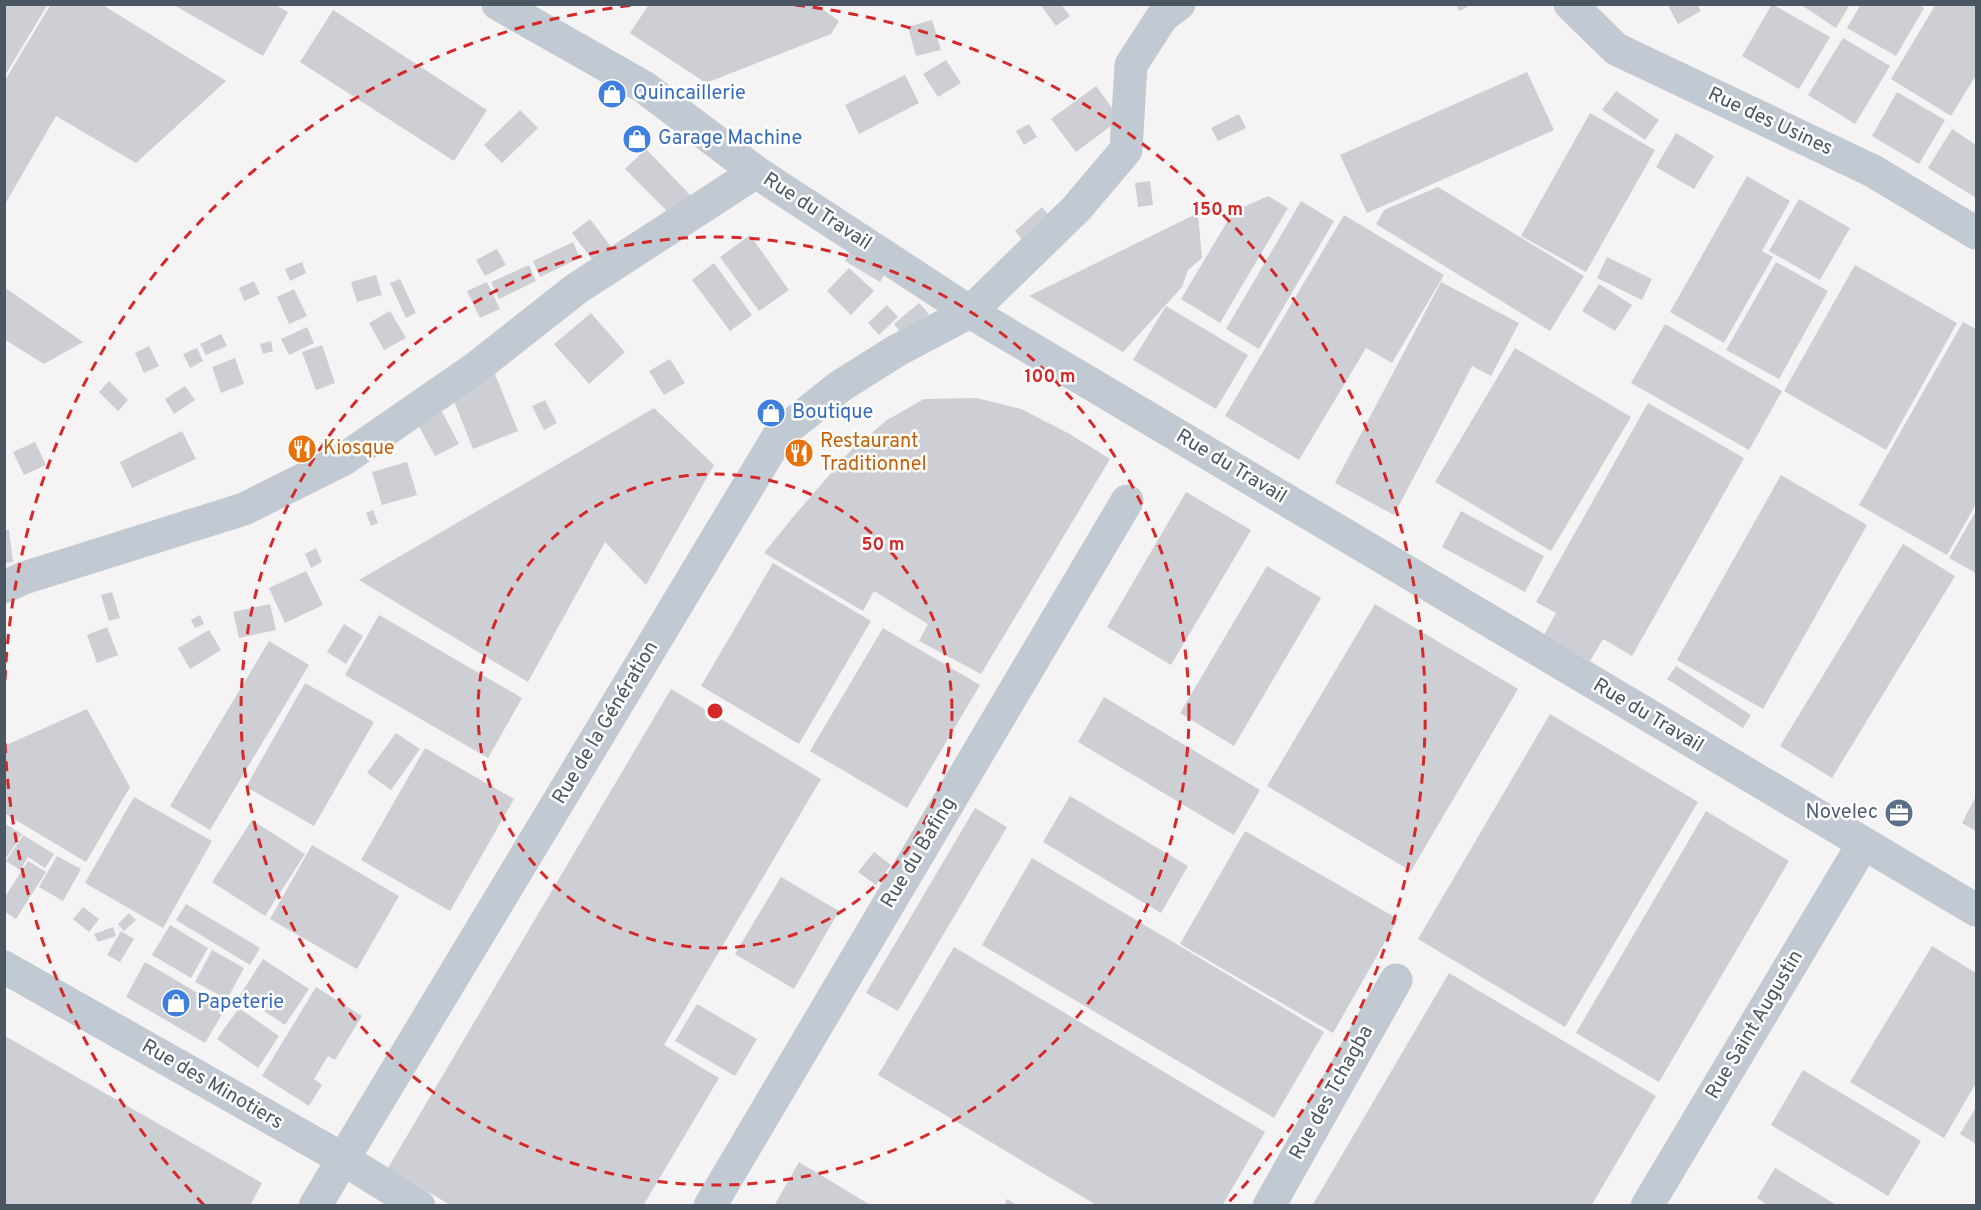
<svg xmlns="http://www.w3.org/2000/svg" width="1981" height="1210" font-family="Overpass,sans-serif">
<rect width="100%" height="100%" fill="#f5f3f3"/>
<g fill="#cdcfd5">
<polygon points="4,4 48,4 4,77"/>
<polygon points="51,4 101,4 226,81 136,163 56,116 4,206 4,82"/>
<polygon points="172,4 274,4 288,12 263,56"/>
<polygon points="649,4 815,4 839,21 831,34 706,83 630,33"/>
<polygon points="1040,4 1061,4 1070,16 1056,26"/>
<polygon points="1456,4 1473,4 1459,11"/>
<polygon points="1667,4 1697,4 1701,11 1678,24"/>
<polygon points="1772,4 1830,37 1799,89 1742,56"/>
<polygon points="1800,4 1850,4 1836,28"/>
<polygon points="1861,4 1917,4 1924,8 1896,56 1847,28"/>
<polygon points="1936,4 1976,4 1976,75 1951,116 1891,79"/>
<polygon points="333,10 487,110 454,161 300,62"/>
<polygon points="932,20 941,50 916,56 908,27"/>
<polygon points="1843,38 1890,66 1855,124 1808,95"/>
<polygon points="946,60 961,83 938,97 923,74"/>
<polygon points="1527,72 1554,130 1367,213 1340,155"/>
<polygon points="905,75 919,103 859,134 845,105"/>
<polygon points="1096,86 1120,119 1076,152 1051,119"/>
<polygon points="1616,91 1659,120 1645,140 1602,110"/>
<polygon points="1897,92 1945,120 1919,164 1872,136"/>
<polygon points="520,110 538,128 502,163 484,145"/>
<polygon points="1590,113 1655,150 1586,272 1521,236"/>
<polygon points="1239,114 1246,128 1218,141 1211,128"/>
<polygon points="1029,124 1037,137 1024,145 1016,131"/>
<polygon points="1952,129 1976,145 1976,198 1928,168"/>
<polygon points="1676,133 1714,156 1694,189 1656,167"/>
<polygon points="646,149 692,197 672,216 625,169"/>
<polygon points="1747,176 1790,201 1762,251 1773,257 1724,343 1670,312"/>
<polygon points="1150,181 1153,205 1138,207 1135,183"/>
<polygon points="1438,187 1584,276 1550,331 1376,224 1384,210"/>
<polygon points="1268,196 1288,208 1220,323 1181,299 1233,212"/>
<polygon points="1799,199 1850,228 1820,280 1769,251"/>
<polygon points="1301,201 1334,221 1259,349 1226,329"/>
<polygon points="1042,207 1053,220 1026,244 1015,231"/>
<polygon points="1198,213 1202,258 1188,270 1182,287 1123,352 1029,296"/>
<polygon points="1344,215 1444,275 1392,363 1366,348 1299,460 1225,416"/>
<polygon points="590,219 615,252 597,266 572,233"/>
<polygon points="750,235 789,290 759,311 720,257"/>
<polygon points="573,242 580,258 540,277 533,261"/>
<polygon points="497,249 506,265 485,276 476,260"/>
<polygon points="850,251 886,272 880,282 845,261"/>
<polygon points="1607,257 1652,279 1642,300 1597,278"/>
<polygon points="302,262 306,273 290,281 285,269"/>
<polygon points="1776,262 1828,291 1779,379 1726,350"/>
<polygon points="714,263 752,315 730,331 692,280"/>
<polygon points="529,265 536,281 499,299 491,282"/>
<polygon points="1855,265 1957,323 1886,450 1784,391"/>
<polygon points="849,268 874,291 851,315 827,291"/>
<polygon points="376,275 382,295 357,302 351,282"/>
<polygon points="400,279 416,313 406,318 390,283"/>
<polygon points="254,281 260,294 244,301 239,288"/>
<polygon points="487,282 500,309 480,318 467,291"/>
<polygon points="1441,282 1519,323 1491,376 1472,366 1394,515 1335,483"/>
<polygon points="1599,284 1632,305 1615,331 1582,311"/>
<polygon points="4,287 83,342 44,364 4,339"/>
<polygon points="294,289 307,316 289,324 277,297"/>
<polygon points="919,303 929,314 903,336 894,324"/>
<polygon points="887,305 898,317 879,335 868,323"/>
<polygon points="1166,306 1248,355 1216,409 1133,360"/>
<polygon points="390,311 406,338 384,350 369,323"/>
<polygon points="591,313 625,352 589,384 554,344"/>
<polygon points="1963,322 1976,329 1976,504 1947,555 1859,505"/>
<polygon points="1665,324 1782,391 1749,450 1631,383"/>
<polygon points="307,327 314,343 289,355 281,339"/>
<polygon points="221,334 227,346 206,355 200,344"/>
<polygon points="271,341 273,351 263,354 260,344"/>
<polygon points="322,345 335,383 316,390 302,352"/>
<polygon points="149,346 159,366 144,373 135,353"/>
<polygon points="197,348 203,361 190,368 183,354"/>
<polygon points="1515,348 1631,417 1551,551 1435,482"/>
<polygon points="235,358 244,384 221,393 212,367"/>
<polygon points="670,359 685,383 664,395 649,371"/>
<polygon points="495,374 518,431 473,449 450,391"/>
<polygon points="109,381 128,400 118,411 99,392"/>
<polygon points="185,386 195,400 174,414 165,399"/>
<polygon points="976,398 1021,409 1068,433 1110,459 981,674 919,641 928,624 874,591 863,611 764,553 793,517 852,449 887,420 924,399"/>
<polygon points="545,400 557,423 544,430 532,406"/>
<polygon points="1648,403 1744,458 1632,656 1603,639 1590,661 1544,635 1556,613 1536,602"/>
<polygon points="440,408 459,444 435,456 416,421"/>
<polygon points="654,408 714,465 646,585 605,542 528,682 359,580"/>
<polygon points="182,431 196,459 132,488 120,462"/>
<polygon points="35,442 46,465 24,475 13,452"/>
<polygon points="407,462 417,495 382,505 372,472"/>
<polygon points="1781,475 1867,525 1763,709 1677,660"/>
<polygon points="1186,492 1251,530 1171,665 1107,627"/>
<polygon points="373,510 378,523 371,526 366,513"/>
<polygon points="1461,511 1544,556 1525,592 1442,547"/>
<polygon points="1976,511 1976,573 1949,558"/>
<polygon points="4,530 9,530 13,562 4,563"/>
<polygon points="1903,544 1955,576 1832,778 1780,746"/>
<polygon points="316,548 322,562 311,568 305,554"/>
<polygon points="773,563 871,621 799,744 701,686"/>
<polygon points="1267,566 1321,598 1234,746 1180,713"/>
<polygon points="306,571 323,605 285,623 269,588"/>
<polygon points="112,592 120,618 109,621 101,595"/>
<polygon points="270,604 276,630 239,638 233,612"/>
<polygon points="1375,604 1518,689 1411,871 1267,786"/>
<polygon points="200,615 204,624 195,628 191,620"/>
<polygon points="379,615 522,698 488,758 345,675"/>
<polygon points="344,624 363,636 346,664 327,652"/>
<polygon points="107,627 118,655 97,663 87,635"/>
<polygon points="883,628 980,685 907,808 810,751"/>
<polygon points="209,630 221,650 190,669 178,648"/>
<polygon points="269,641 309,665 210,830 170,806"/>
<polygon points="1676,666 1751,715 1743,728 1667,679"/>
<polygon points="305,683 374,722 314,826 246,787"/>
<polygon points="671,689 821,779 664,1045 719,1078 643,1206 452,1206 388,1168"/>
<polygon points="1104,697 1260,790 1234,835 1078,742"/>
<polygon points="87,709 130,787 86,862 4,813 4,746"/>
<polygon points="1550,714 1698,802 1565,1027 1418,939"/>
<polygon points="396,733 420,749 391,790 367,773"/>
<polygon points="425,748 514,799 450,911 361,860"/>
<polygon points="1070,796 1188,866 1161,913 1043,842"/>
<polygon points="1976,796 1976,831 1962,823"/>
<polygon points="134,797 212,841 163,928 85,883"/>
<polygon points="975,808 1007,827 898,1011 866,993"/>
<polygon points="1706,811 1789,861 1659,1082 1576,1033"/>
<polygon points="252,820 305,854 265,916 212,882"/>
<polygon points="4,823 22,834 7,857 4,856"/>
<polygon points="1245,831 1398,919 1333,1033 1180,944"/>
<polygon points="23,835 54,854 45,868 28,857 20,870 6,861"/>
<polygon points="312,845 399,896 357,969 270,919"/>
<polygon points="874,852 891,865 876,885 858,872"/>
<polygon points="57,856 81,869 63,901 39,887"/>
<polygon points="1032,858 1324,1032 1274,1118 982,945"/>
<polygon points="28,861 46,872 16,919 4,911 4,898"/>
<polygon points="781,877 839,911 794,989 735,954"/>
<polygon points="186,904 260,948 250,965 176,920"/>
<polygon points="83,907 99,919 89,932 73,919"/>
<polygon points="129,913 136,920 124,931 118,924"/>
<polygon points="170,925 208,948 191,978 152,955"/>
<polygon points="113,927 116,936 98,942 94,934"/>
<polygon points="121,931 134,939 120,962 107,955"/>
<polygon points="1932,946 1976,973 1976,1083 1944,1138 1850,1082"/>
<polygon points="954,947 1265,1132 1222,1206 1098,1206 878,1075"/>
<polygon points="212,950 244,968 227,999 195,982"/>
<polygon points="263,959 309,989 285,1025 240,995"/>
<polygon points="145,962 225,1009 205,1043 126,997"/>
<polygon points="1449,973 1656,1096 1591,1206 1312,1206"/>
<polygon points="316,987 362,1016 335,1060 328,1056 314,1079 322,1085 309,1106 262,1076"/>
<polygon points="697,1004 757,1039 735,1076 675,1041"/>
<polygon points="239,1008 279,1036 258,1068 217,1039"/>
<polygon points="5,1036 262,1183 250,1206 4,1206"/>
<polygon points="1803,1070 1921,1141 1888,1196 1771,1125"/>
<polygon points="1976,1107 1976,1144 1960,1134"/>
<polygon points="799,1162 872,1206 774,1206"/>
<polygon points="1775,1168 1838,1206 1769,1206 1757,1198"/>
<polygon points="1007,1199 1018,1206 1004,1206"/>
</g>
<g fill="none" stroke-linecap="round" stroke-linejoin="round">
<g stroke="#c1cad2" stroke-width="33">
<polyline points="498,4 644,87 756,172 970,312 1976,910"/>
<polyline points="1570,4 1616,49 1873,171 1976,233"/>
<polyline points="4,587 24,578 244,509 344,459 477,367 576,289 756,172"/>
<polyline points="4,967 343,1159 419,1206"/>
<polyline points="315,1206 779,435 839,387 896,351 970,312 1076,209 1126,150 1131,65 1162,17 1179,4"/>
<polyline points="710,1206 1127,501"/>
<polyline points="1269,1206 1396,980"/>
<polyline points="1647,1206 1863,844"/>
</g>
</g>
<g fill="none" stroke="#d62828" stroke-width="3" stroke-dasharray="10 8">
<circle cx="715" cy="711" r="237"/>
<circle cx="715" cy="711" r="474"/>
<path d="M204 1205A711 711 0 0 1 5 742M5 680A711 711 0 0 1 635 5M795 5A711 711 0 0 1 1226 1205"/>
</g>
<defs>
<g id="shop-disc" transform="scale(1.5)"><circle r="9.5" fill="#3f7fe0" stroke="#fff"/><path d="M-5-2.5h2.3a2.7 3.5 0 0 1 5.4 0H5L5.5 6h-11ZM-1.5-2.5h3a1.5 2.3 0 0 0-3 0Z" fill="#fff"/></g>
<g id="restaurant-disc" transform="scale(1.5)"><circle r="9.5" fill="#e8710a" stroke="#fff"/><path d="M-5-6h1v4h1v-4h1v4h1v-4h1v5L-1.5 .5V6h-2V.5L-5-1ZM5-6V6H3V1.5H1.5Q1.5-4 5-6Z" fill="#fff"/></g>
<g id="office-disc" transform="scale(1.5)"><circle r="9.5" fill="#5c6f8a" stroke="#fff"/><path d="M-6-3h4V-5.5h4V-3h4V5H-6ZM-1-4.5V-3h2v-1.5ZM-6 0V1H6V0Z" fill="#fff"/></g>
</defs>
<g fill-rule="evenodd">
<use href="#shop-disc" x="612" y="94"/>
<use href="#shop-disc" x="637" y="139"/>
<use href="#shop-disc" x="771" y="413"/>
<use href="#restaurant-disc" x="302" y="449"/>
<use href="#restaurant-disc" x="799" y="453"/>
<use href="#office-disc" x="1899" y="813"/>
<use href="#shop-disc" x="176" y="1003"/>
</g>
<g text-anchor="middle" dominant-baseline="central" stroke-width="5" stroke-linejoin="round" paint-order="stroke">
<g font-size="20" fill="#366cbe" stroke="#fff" text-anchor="start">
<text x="633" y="94">Quincaillerie</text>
<text x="658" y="139">Garage Machine</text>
<text x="792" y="413">Boutique</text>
<text x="197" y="1003">Papeterie</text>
</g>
<g font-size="20" fill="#4a5661" stroke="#fff">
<text transform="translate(1770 122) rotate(25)">Rue des Usines</text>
<text transform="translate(817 212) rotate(33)">Rue du Travail</text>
<text transform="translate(1231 467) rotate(31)">Rue du Travail</text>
<text transform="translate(1648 716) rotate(31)">Rue du Travail</text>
<text transform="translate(606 723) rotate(-59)">Rue de la Génération</text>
<text transform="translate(919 853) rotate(-59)">Rue du Bafing</text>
<text transform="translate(1755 1025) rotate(-59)">Rue Saint Augustin</text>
<text transform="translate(212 1085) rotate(30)">Rue des Minotiers</text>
<text transform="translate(1332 1093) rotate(-61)">Rue des Tchagba</text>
</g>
<g font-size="20" fill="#c56008" stroke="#fff" text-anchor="start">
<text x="820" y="442">Restaurant<tspan x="820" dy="23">Traditionnel</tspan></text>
<text x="323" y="449">Kiosque</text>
</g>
<g font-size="20" fill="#4e5e75" stroke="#fff" text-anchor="end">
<text x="1878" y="813">Novelec</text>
</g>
</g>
<circle cx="715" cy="711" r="9" fill="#d62828" stroke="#fff" stroke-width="3"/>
<g font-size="18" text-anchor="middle" font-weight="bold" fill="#d62828" stroke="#fff" stroke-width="5" stroke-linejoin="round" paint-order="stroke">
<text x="1218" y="215">150 m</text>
<text x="1050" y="382">100 m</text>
<text x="883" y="550">50 m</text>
</g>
<rect width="1981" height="1210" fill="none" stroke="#4a5661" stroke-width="12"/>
</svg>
